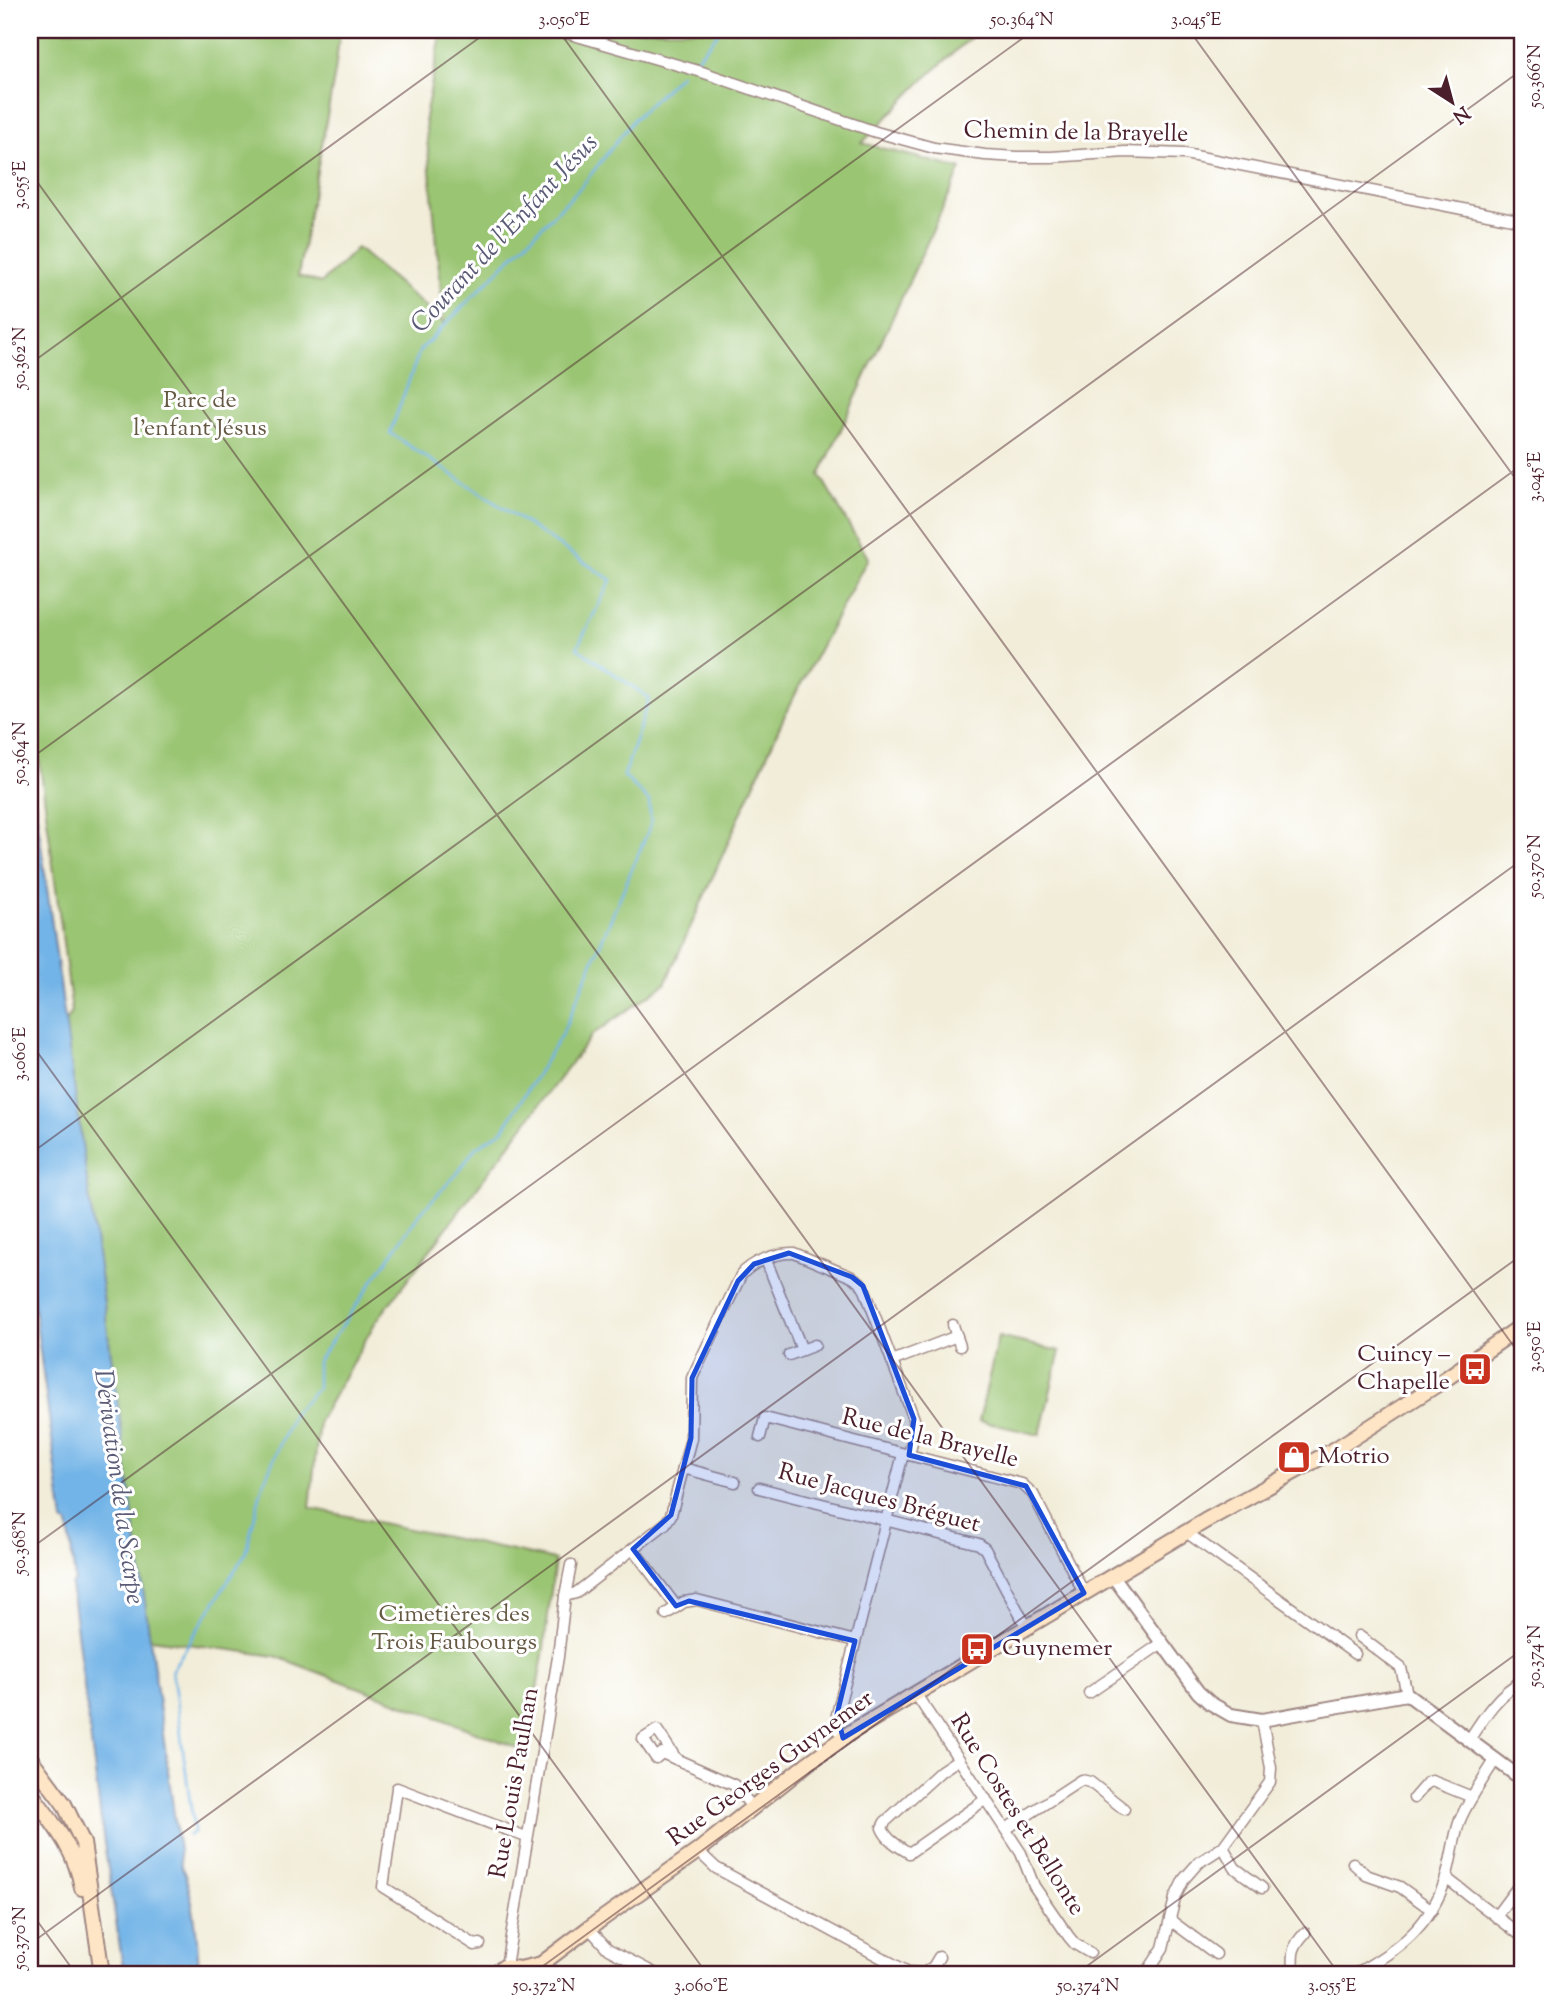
<svg xmlns="http://www.w3.org/2000/svg" width="1553" height="2004" font-family="'Sorts Mill Goudy',serif">
<rect width="100%" height="100%" fill="#fff"/>
<filter id="ink" filterUnits="userSpaceOnUse"><feTurbulence type="fractalNoise" baseFrequency=".0143" numOctaves="2"/><feDisplacementMap in="SourceGraphic" scale="14" xChannelSelector="R" yChannelSelector="G"/><feConvolveMatrix kernelMatrix="1 2 1 2 8 2 1 2 1" color-interpolation-filters="sRGB"/></filter>
<filter id="wash" filterUnits="userSpaceOnUse"><feTurbulence type="fractalNoise" baseFrequency=".00686" numOctaves="4" result="noise"/><feDisplacementMap in="SourceGraphic" scale="28" xChannelSelector="R" yChannelSelector="G"/><feGaussianBlur stdDeviation="1.57" result="paint"/><feColorMatrix in="noise" values="0 0 0 0 0 0 0 0 0 0 0 0 0 0 0 0 0 1.4 0 .05"/><feComposite in="paint" operator="in"/></filter>
<g filter="url(#wash)">
<rect width="100%" height="100%" fill="#f2edd9"/>
<g fill="#9ac572" stroke="#72724e" stroke-width="2">
<polygon points="30,30 340,30 335,72 298,276 321,283 357,248 444,323 425,117 442,30 979,30 920,83 862,143 961,169 820,475 868,558 788,708 665,984 592,1035 375,1323 319,1421 310,1508 555,1560 543,1655 526,1751 275,1656 93,1631 30,1161 30,1069 72,1012 30,687"/>
<polygon points="998,1337 1060,1351 1040,1435 979,1421"/>
</g>
<path fill="#72b4e7" stroke="#5e6a89" stroke-width="2" d="M30,764L181,1865C194,1894 198,1943 199,1974H124L103,1836L71,1585L75,1580L68,1524L63,1521L30,1278Z"/>
<g fill="none" stroke-linecap="round" stroke-linejoin="round">
<g stroke="#72b4e7" stroke-width="2.5">
<polyline points="694,61 721,30"/>
<polyline points="188,1836 194,1831 172,1670 245,1554 263,1484 293,1414 317,1388 317,1362 420,1213 457,1174 475,1148 503,1130 563,1032 651,824 649,801 624,776 649,698 577,648 611,580 390,433 420,350 581,187 634,119 681,74"/>
</g>
</g>
</g>
<g filter="url(#ink)">
<g fill="none" stroke-linecap="round" stroke-linejoin="round">
<g stroke="#9e8682" stroke-width="13">
<g id="minor">
<polyline points="556,30 702,72 876,132 934,148 985,155 1017,157 1051,157 1125,152 1185,154 1523,221"/>
<polyline points="766,1260 802,1350"/>
<polyline points="953,1325 960,1346"/>
<polyline points="789,1355 815,1345"/>
<polyline points="892,1361 957,1336"/>
<polyline points="760,1437 765,1418 1022,1484 1033,1494 1084,1593"/>
<polyline points="683,1468 735,1482"/>
<polyline points="759,1488 979,1544 985,1549 1026,1626"/>
<polyline points="1186,1532 1355,1654"/>
<polyline points="633,1549 676,1606"/>
<path d="M565,1596L576,1593L665,1524L671,1515L691,1438L692,1378L741,1275C752,1262 777,1252 794,1253L852,1277L860,1282L865,1290L914,1419L915,1429L909,1455"/>
<polyline points="666,1614 684,1602 697,1600 855,1641"/>
<polyline points="1359,1636 1401,1668 1407,1694"/>
<polyline points="915,1693 1021,1853 1034,1886 1069,1937 1075,1944 1090,1953"/>
<polyline points="1089,1693 1162,1643"/>
<polyline points="843,1738 837,1727 837,1714 903,1454"/>
<path d="M1469,1740C1483,1718 1499,1692 1523,1681"/>
<path d="M959,1759L941,1771L885,1822L882,1828C887,1840 898,1846 909,1853L986,1799"/>
<polyline points="677,1760 657,1730 643,1739 656,1758 662,1753 734,1785 753,1808"/>
<polyline points="1414,1798 1427,1783 1432,1781 1472,1797"/>
<polyline points="1006,1829 1081,1780 1090,1782 1124,1809"/>
<polyline points="1223,1847 1235,1868 1262,1888"/>
<polyline points="698,1851 716,1868 908,1972 924,1973 933,1967 939,1957"/>
<polyline points="1353,1863 1366,1875 1400,1887 1432,1910"/>
<polyline points="1446,1878 1523,1937"/>
<polyline points="1496,1916 1523,1880"/>
<polyline points="1170,1920 1216,1954"/>
<polyline points="589,1928 608,1949 656,1974"/>
<polyline points="480,1944 475,1945 383,1887 397,1788 526,1837"/>
<polyline points="506,1966 558,1657 565,1596 571,1565"/>
<polyline points="1146,1974 1163,1948 1175,1898 1184,1879 1198,1863 1223,1847 1270,1782 1271,1768 1262,1720"/>
<path d="M1293,1974C1292,1954 1291,1948 1305,1933"/>
<path d="M1355,1974C1398,1950 1430,1927 1446,1878C1452,1859 1453,1839 1460,1820C1469,1799 1483,1779 1496,1759"/>
</g>
</g>
<g stroke="#9e8682" stroke-width="16">
<polyline id="tertiary" points="1113,1576 1198,1692 1210,1703 1231,1715 1262,1720 1407,1694 1523,1780"/>
</g>
<g stroke="#9e8682" stroke-width="18">
<g id="secondary">
<polyline points="30,1758 64,1804 83,1843 102,1974"/>
<path d="M30,1792C52,1822 76,1850 82,1888"/>
<polyline points="495,1974 504,1967 520,1969 537,1965"/>
<polyline points="528,1974 589,1928 698,1851 807,1764 853,1731 1205,1521 1334,1450 1441,1382 1523,1325"/>
</g>
</g>
<use href="#minor" stroke="#fff" stroke-width="10"/>
<use href="#tertiary" stroke="#fff" stroke-width="12"/>
<use href="#secondary" stroke="#fee5c5" stroke-width="14"/>
</g>
</g>
<path fill="#1d4ed8" fill-opacity="0.2" stroke="#1d4ed8" stroke-width="5" stroke-linejoin="round" d="M789,1253L852,1277L863,1286L914,1419L909,1455L1026,1486L1084,1593L843,1738L837,1714L855,1641L689,1601L676,1606L633,1549L671,1515L691,1438L692,1378L738,1281L754,1264Z"/>
<path fill="none" stroke="#4a1f2b" stroke-width="2" stroke-opacity="0.45" d="M558,30L1523,1359M1189,30L1523,489M30,172L1339,1974M30,364L490,30M30,759L1034,30M30,1042L707,1974M30,1154L1523,69M30,1549L1523,464M30,1911L76,1974M30,1944L1523,859M532,1974L1523,1254M1076,1974L1523,1649"/>
<defs>
<g id="bus-square" transform="scale(1.75)"><rect x="-9" y="-9" width="18" height="18" rx="4" fill="#c8321e" stroke="#fff"/><path d="M-5-6H5V4H4V6H2V4H-2V6H-4V4H-5ZM-3.5-4V0h7V-4ZM-3.5 1.2v1.5H-2V1.2ZM2 1.2v1.5H3.5V1.2Z" fill="#fff"/></g>
<g id="shop-square" transform="scale(1.75)"><rect x="-9" y="-9" width="18" height="18" rx="4" fill="#c8321e" stroke="#fff"/><path d="M-5-2.5h2.3a2.7 3.5 0 0 1 5.4 0H5L5.5 6h-11ZM-1.5-2.5h3a1.5 2.3 0 0 0-3 0Z" fill="#fff"/></g>
</defs>
<g fill-rule="evenodd">
<use href="#bus-square" x="1475" y="1369"/>
<use href="#shop-square" x="1294" y="1457"/>
<use href="#bus-square" x="977" y="1649"/>
</g>
<g text-anchor="middle" dominant-baseline="central" stroke-width="6" stroke-linejoin="round" paint-order="stroke">
<g font-size="24" fill="#4a1f2b" stroke="#fff">
<text transform="translate(1076 133) rotate(1)">Chemin de la Brayelle</text>
<text transform="translate(930 1439) rotate(14)">Rue de la Brayelle</text>
<text transform="translate(879 1499) rotate(15)">Rue Jacques Bréguet</text>
<text transform="translate(771 1769) rotate(-36)">Rue Georges Guynemer</text>
<text transform="translate(515 1783) rotate(-80)">Rue Louis Paulhan</text>
<text transform="translate(1017 1815) rotate(58)">Rue Costes et Bellonte</text>
</g>
<g font-size="24" fill="#665944" stroke="#fff">
<text x="200" y="401">Parc de<tspan x="200" dy="28">l'enfant Jésus</tspan></text>
<text x="454" y="1615">Cimetières des<tspan x="454" dy="28">Trois Faubourgs</tspan></text>
</g>
<g font-size="24" fill="#4a1f2b" stroke="#fff" text-anchor="start">
<text x="1450" y="1355" text-anchor="end">Cuincy –<tspan x="1450" dy="28">Chapelle</tspan></text>
<text x="1318" y="1457">Motrio</text>
<text x="1002" y="1649">Guynemer</text>
</g>
<g font-size="26" font-style="italic" fill="#5a5b76" stroke="#fff">
<text transform="translate(505 234) rotate(-47)">Courant de l'Enfant Jésus</text>
<text transform="translate(118 1487) rotate(82)">Dérivation de la Scarpe</text>
</g>
</g>
<rect width="1553" height="2004" fill="none" stroke="#fff" stroke-width="77"/>
<g transform="translate(1452 102) rotate(144)" stroke="#ffffff" stroke-width="5" paint-order="stroke">
<path d="M0-5L12 26L0 18L-12 26Z" fill="#4a1f2b"/>
<text y="-10" font-size="19" font-weight="bold" text-anchor="middle" fill="#4a1f2b">N</text>
</g>
<rect x="38" y="38" width="1476" height="1928" fill="none" stroke="#4a1f2b" stroke-width="2.5"/>
<g font-size="18" text-anchor="middle" fill="#4a1f2b">
<text x="564" y="25">3.050°E</text>
<text x="1022" y="25">50.364°N</text>
<text x="1196" y="25">3.045°E</text>
<text transform="translate(1534 76) rotate(-90)" y="6">50.366°N</text>
<text transform="translate(19 185) rotate(-90)" y="6">3.055°E</text>
<text transform="translate(19 358) rotate(-90)" y="6">50.362°N</text>
<text transform="translate(1534 477) rotate(-90)" y="6">3.045°E</text>
<text transform="translate(19 753) rotate(-90)" y="6">50.364°N</text>
<text transform="translate(1534 866) rotate(-90)" y="6">50.370°N</text>
<text transform="translate(19 1054) rotate(-90)" y="6">3.060°E</text>
<text transform="translate(1534 1347) rotate(-90)" y="6">3.050°E</text>
<text transform="translate(19 1543) rotate(-90)" y="6">50.368°N</text>
<text transform="translate(1534 1656) rotate(-90)" y="6">50.374°N</text>
<text transform="translate(19 1938) rotate(-90)" y="6">50.370°N</text>
<text x="544" y="1991">50.372°N</text>
<text x="701" y="1991">3.060°E</text>
<text x="1088" y="1991">50.374°N</text>
<text x="1332" y="1991">3.055°E</text>
</g>
</svg>
